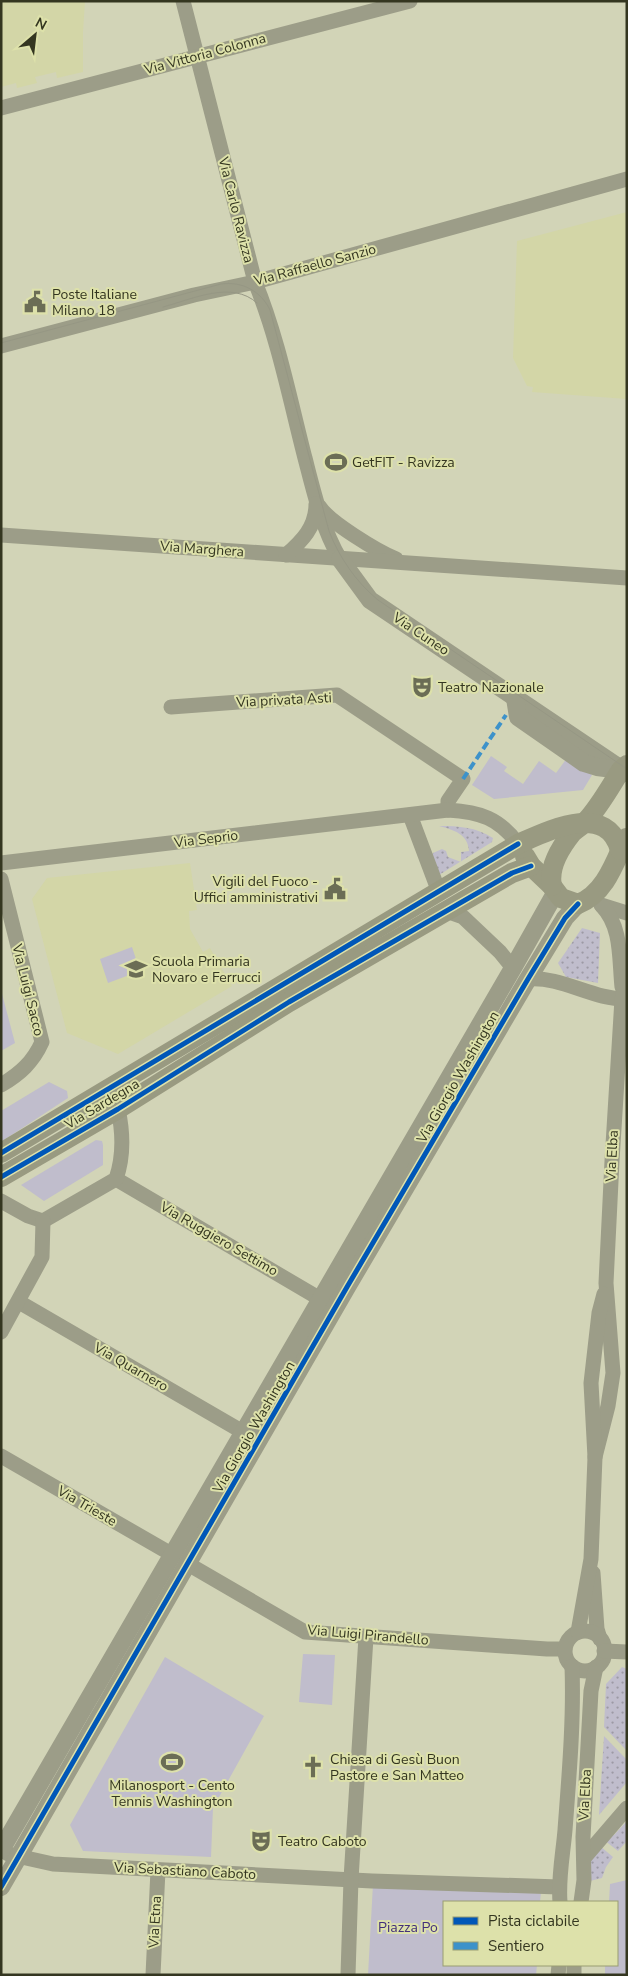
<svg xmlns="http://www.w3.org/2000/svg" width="628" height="1976" font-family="'Nunito Sans',sans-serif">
<defs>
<pattern id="grass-dots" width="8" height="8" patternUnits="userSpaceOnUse" patternTransform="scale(1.25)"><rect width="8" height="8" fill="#c0bdcc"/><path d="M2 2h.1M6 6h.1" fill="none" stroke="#9d9aa5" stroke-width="1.8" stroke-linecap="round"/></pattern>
</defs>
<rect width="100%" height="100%" fill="#d2d4b7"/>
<g fill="#d3d6a7">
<polygon points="1,1 85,1 83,32 83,72 57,78 56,72 35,77 37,83 17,88 16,83 1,87"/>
<polygon points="627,212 627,399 532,392 533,387 527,386 513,358 517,241"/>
<polygon points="190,863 197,910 189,911 190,929 203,952 210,948 232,986 118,1054 67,1033 32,899 47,878"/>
</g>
<g fill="url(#grass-dots)">
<path d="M439,826C460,826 475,827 493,838L492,842L439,875L430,858L433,853L442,849L446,851L448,857L461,862V852L469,851C468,834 454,830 439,826Z"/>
<polygon points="582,928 600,933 598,983 566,977 558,963"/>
<polygon points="622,1667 627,1669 627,1751 604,1727 606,1684"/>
<polygon points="604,1736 627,1760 627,1782 599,1815"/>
<polygon points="627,1821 627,1841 618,1851 604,1840 608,1836 614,1835"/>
<polygon points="600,1846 613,1857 606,1867 602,1878 590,1881 590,1860"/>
</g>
<g fill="#c0bdcc">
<polygon points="491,756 507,767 504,771 523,784 539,761 556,773 567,758 592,775 583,790 494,799 472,785"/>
<polygon points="132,947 140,971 108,983 100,959"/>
<polygon points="1,990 15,1043 1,1051"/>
<polygon points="49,1082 67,1091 68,1098 1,1142 1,1111"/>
<polygon points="96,1140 102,1141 103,1145 103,1165 44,1201 21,1185"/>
<polygon points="303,1654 335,1655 332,1705 299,1702"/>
<polygon points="165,1657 264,1716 213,1808 211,1857 83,1851 70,1825"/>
<polygon points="627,1880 627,1975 605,1975 605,1965 617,1965 617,1902 609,1902 610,1884"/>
<polygon points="373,1884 541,1892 540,1902 444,1902 444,1965 537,1965 536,1975 368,1975"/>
</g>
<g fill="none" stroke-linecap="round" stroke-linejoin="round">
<g stroke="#9c9d88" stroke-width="15">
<path d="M183,1L255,282C278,338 290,400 305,458C314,493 322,528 340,559"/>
<polyline points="1,108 410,1"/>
<polyline points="1,346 194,295 255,282 627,179"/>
<path d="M319,506C329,522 377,551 396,559"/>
<polyline points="1,535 627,578"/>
<path d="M286,555C302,541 316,527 316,504"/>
<polyline points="171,707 337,695 463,779 448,801 448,810"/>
<polyline points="410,815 439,892"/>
<path d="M1,863L448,810C480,812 499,818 518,844"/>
<path d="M1,879L42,1042C33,1062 20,1074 1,1085"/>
<polyline points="601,905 627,913"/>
<path d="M602,906C622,927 619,958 622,987"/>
<polyline points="446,911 463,917 500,952 513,968"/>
<path d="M528,979C562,976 593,1000 627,999"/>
<polyline points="116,1179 322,1300"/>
<path d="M1,1201L28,1216L43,1221L116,1179C124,1156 123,1132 118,1109"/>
<polyline points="19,1302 243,1432"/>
<polyline points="1,1332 42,1257 43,1221"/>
<polyline points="1,1456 173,1555"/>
<polyline points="595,1457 608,1406 613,1373 606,1283 612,1161 622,999 627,976"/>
<polyline points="188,1564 305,1632 547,1649 565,1649"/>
<polyline points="593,1573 597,1629 600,1639"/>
<circle cx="585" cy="1651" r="20"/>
<polyline points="578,1632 591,1559 595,1457 591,1383 599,1313 604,1294"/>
<polyline points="604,1651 627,1652"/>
<polyline points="8,1854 53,1864 372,1881 559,1887"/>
<polyline points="584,1858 627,1808"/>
<path d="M560,1902C558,1878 563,1854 565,1830C569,1776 574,1720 572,1666"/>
<polyline points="581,1902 584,1880 583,1837 591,1691 596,1667"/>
<polyline points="153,1975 158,1870"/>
<polyline points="348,1975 351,1879 366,1637"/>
<polyline points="558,1975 559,1965"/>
<polyline points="574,1975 574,1965"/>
</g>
<g stroke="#9c9d88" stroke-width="18">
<polyline points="340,559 370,600 627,773"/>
<polyline points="515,698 518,717 584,763 597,767 621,770"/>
<polyline points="1,1850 513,968 553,897 555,890"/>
<polyline points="1,1887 347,1287 528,979 565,918 578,904"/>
</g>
<g stroke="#999a81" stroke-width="20">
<path d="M525,856L531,866L552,886L561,898L578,904C605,894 615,862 626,838"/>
<path d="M552,886C548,867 560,848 572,833C576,829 582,826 586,821C600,806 610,787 621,770L627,765"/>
<path d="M1,1153L518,844C548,831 606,801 620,850"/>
<polyline points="1,1177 118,1109 289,1002 512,873 531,866"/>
</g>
<g stroke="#969784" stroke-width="1">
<path d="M163,307C193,299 232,280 257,303"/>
<path d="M1,343L221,284C242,281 261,291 270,310L329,531C339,557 356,582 378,600L627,769"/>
</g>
<polyline stroke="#3d92ca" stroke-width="4" stroke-dasharray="8 4" stroke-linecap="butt" points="463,779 506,715"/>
<g stroke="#dde1aa" stroke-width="8">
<g id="cycleway">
<polyline points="1,1153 518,844"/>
<polyline points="1,1177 118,1109 289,1002 512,873 531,866"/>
<polyline points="1,1887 347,1287 528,979 565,918 578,904"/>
</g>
</g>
<use href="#cycleway" stroke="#0057b8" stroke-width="5"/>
</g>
<defs>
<g id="civic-bare" transform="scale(1.725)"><path d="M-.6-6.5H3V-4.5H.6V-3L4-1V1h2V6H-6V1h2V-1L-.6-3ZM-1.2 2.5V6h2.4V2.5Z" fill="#6b6d55" stroke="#dde1aa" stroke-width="2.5" paint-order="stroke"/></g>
<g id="stadium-bare" transform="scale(1.725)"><path d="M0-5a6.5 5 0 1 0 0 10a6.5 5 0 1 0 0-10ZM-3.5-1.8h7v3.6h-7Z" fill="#6b6d55" stroke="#dde1aa" stroke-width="2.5" paint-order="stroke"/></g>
<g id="theatre-bare" transform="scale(1.725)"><path d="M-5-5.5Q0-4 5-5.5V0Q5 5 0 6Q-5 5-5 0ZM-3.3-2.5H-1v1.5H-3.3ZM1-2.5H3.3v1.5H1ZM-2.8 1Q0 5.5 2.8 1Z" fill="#6b6d55" stroke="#dde1aa" stroke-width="2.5" paint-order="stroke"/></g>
<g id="school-bare" transform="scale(1.725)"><path d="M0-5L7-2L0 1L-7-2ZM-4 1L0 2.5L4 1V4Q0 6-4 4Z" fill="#6b6d55" stroke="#dde1aa" stroke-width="2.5" paint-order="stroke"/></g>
<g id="church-bare" transform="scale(1.725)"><path d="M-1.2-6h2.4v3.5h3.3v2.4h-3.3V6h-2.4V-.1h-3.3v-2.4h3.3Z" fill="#6b6d55" stroke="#dde1aa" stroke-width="2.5" paint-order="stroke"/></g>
</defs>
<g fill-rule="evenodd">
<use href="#civic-bare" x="35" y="302"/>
<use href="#stadium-bare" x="336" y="462"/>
<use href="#theatre-bare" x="422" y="687"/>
<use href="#civic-bare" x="335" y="889"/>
<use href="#school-bare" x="136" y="969"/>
<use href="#stadium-bare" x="172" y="1762"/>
<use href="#church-bare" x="313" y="1767"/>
<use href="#theatre-bare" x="261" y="1841"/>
</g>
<g text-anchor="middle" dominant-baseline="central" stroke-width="4" stroke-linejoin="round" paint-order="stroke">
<g font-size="14" fill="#343620" stroke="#dde1aa">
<text transform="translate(205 54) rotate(-15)">Via Vittoria Colonna</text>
<text transform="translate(236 210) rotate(76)">Via Carlo Ravizza</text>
<text transform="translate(315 265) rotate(-15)">Via Raffaello Sanzio</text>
<text transform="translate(202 549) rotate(4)">Via Marghera</text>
<text transform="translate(421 634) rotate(34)">Via Cuneo</text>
<text transform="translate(284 700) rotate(-3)">Via privata Asti</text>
<text transform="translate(206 839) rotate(-7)">Via Seprio</text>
<text transform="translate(28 990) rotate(76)">Via Luigi Sacco</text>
<text transform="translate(458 1077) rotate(-60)">Via Giorgio Washington</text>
<text transform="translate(102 1104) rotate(-31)">Via Sardegna</text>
<text transform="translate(612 1156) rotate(-87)">Via Elba</text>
<text transform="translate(219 1239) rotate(30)">Via Ruggiero Settimo</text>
<text transform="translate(131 1367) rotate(30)">Via Quarnero</text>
<text transform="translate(254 1427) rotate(-60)">Via Giorgio Washington</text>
<text transform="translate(87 1506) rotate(30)">Via Trieste</text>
<text transform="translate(368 1635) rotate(5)">Via Luigi Pirandello</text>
<text transform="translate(585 1795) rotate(-87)">Via Elba</text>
<text transform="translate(185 1871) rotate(3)">Via Sebastiano Caboto</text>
<text transform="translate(155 1922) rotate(-87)">Via Etna</text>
</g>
<g font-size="14" fill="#343620" stroke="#dde1aa" text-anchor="start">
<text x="52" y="294">Poste Italiane<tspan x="52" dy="16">Milano 18</tspan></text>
<text x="352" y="462">GetFIT - Ravizza</text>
<text x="438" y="687">Teatro Nazionale</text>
<text x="318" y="881" text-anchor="end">Vigili del Fuoco -<tspan x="318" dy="16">Uffici amministrativi</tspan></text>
<text x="152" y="961">Scuola Primaria<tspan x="152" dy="16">Novaro e Ferrucci</tspan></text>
<text x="330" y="1759">Chiesa di Gesù Buon<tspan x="330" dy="16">Pastore e San Matteo</tspan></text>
<text x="172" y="1785" text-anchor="middle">Milanosport - Cento<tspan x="172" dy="16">Tennis Washington</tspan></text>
<text x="278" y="1841">Teatro Caboto</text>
</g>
<g font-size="14" fill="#43307b" stroke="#dde1aa">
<text x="408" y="1927">Piazza Po</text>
</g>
</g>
<rect width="628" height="1976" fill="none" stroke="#343620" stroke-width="5"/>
<rect x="443" y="1901" width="175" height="65" fill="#dde1aa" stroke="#999d73"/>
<rect x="453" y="1917" width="25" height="8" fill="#0057b8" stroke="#999d73"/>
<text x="488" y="1926" font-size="15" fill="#343620">Pista ciclabile</text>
<rect x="453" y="1942" width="25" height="8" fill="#3d92ca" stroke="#999d73"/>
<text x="488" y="1951" font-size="15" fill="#343620">Sentiero</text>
<g transform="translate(35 35) rotate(28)" stroke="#dde1aa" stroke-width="4" paint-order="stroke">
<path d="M0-4L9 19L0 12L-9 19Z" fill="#343620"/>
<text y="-8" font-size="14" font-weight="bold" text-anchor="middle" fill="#343620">N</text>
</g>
</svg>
